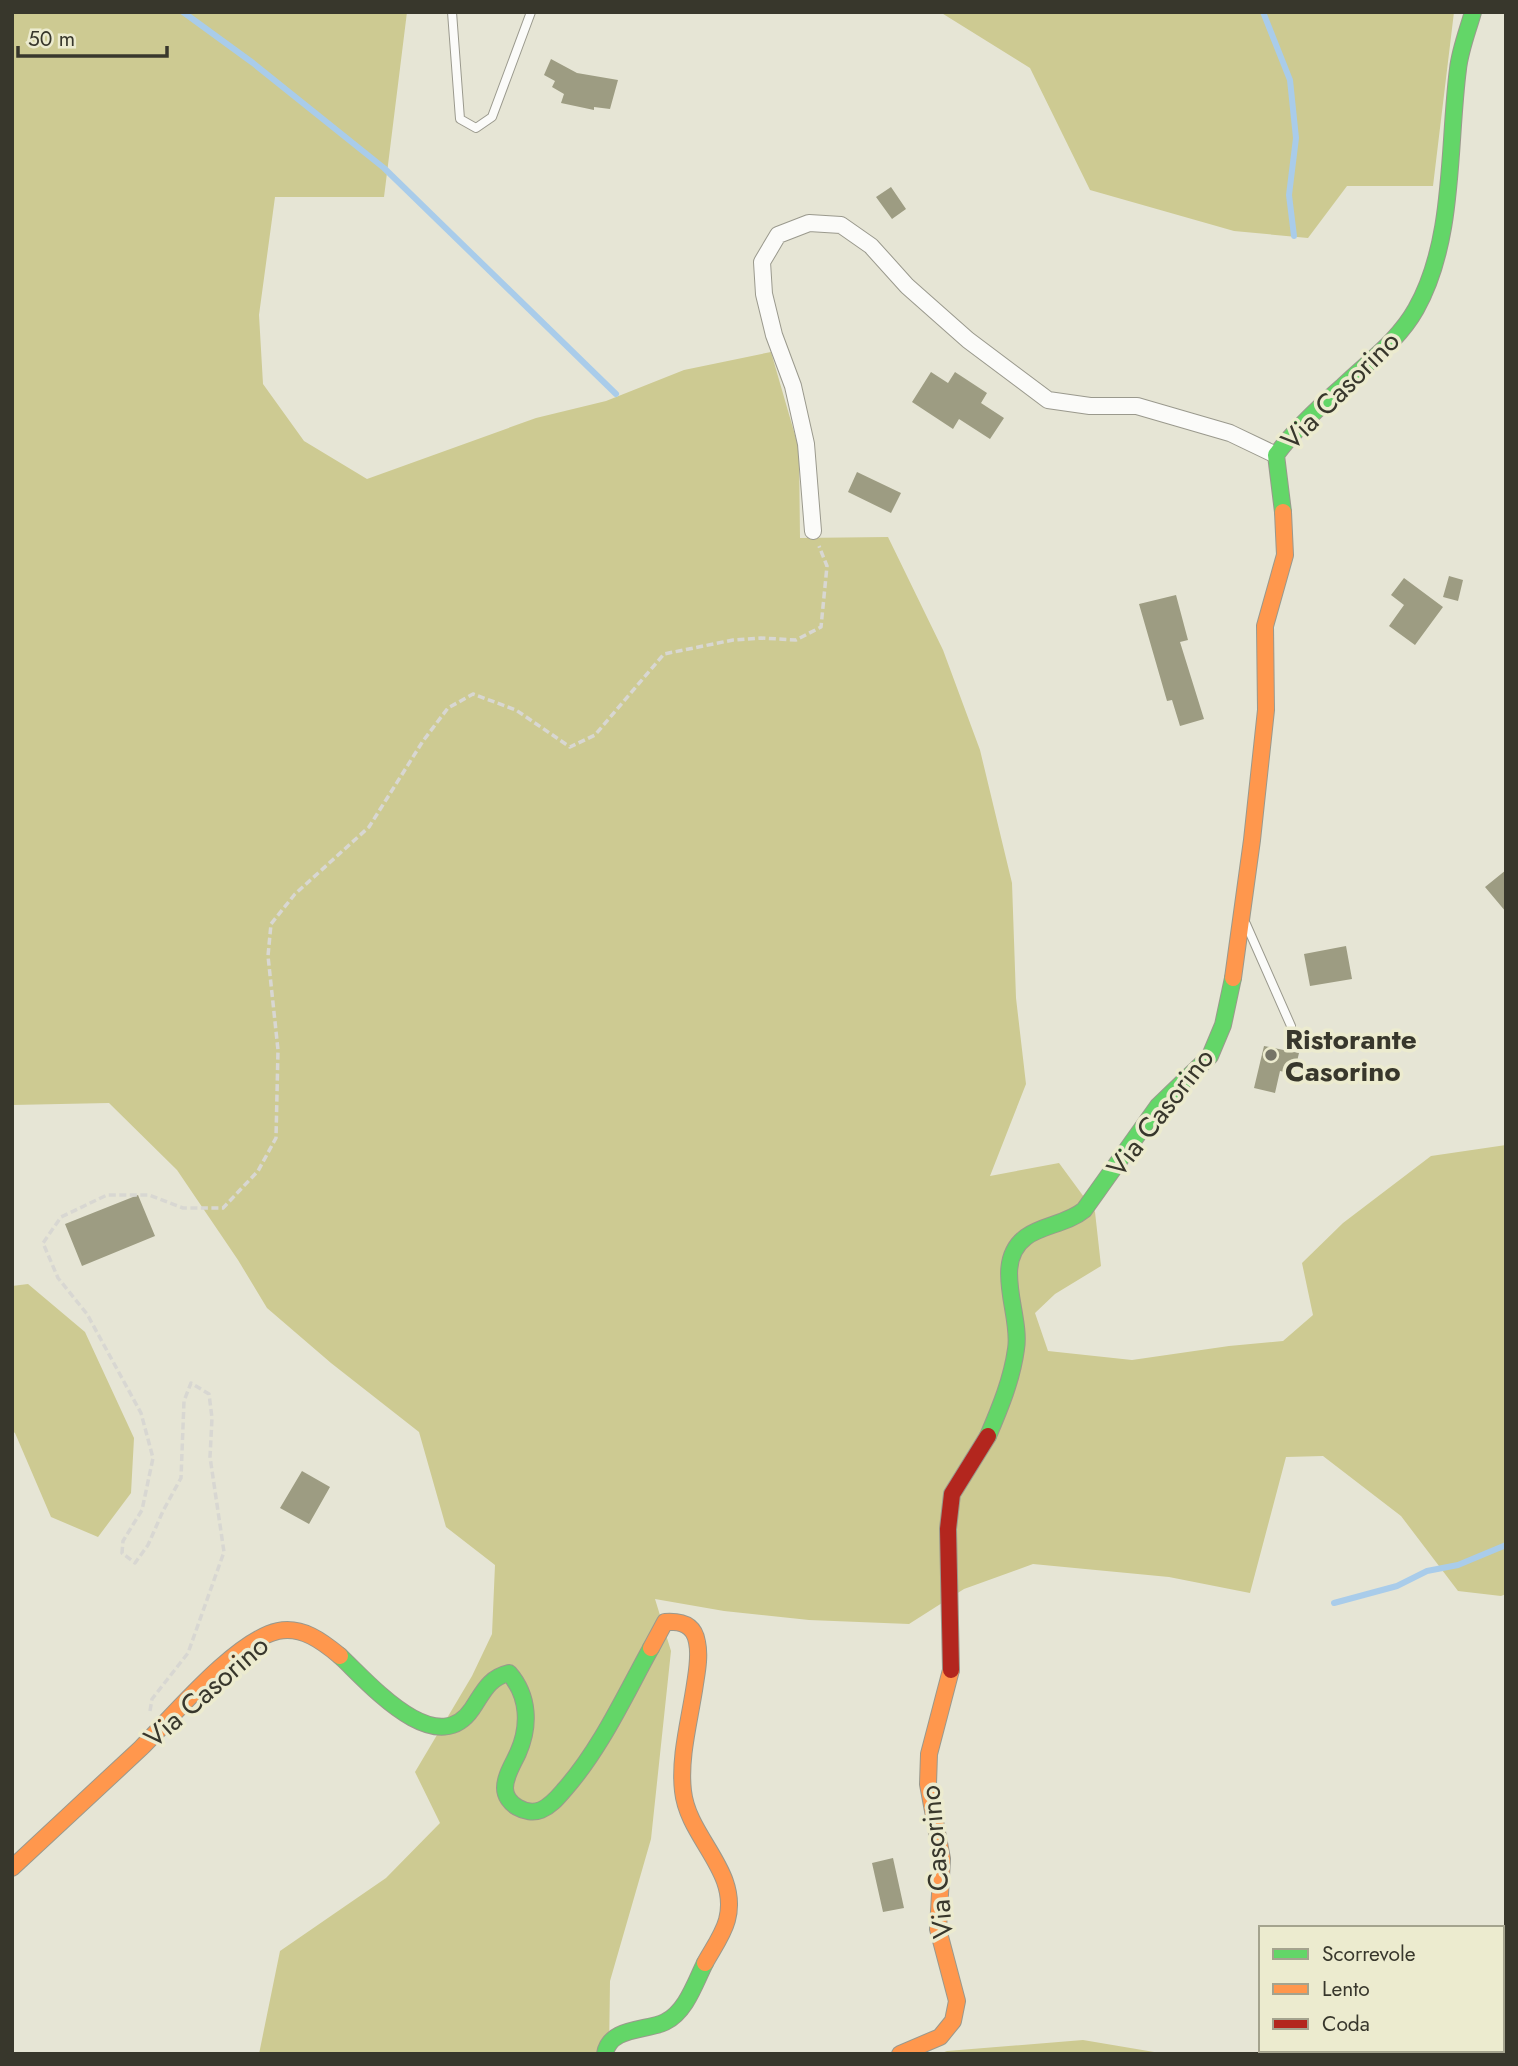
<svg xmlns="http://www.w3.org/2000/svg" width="1518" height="2066" font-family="Jost,sans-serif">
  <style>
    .forest { fill: #cdca92 }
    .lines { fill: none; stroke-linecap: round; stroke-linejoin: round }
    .stream { stroke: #a9ccea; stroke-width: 6 }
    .building { fill: #9d9c82 }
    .lane-casing { stroke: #9a998d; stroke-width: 10 }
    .street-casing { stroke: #9a998d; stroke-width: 18 }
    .fast-casing { stroke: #9a998d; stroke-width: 18 }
    .slow-casing { stroke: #9a998d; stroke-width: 18 }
    .jam-casing { stroke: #9a998d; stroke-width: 18 }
    .path { stroke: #d8d7d2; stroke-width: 3.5; stroke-dasharray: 7 3.5; stroke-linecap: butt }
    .lane { stroke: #fbfbf9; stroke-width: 8 }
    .street { stroke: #fbfbf9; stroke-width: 16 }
    .fast { stroke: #63d668; stroke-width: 16 }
    .slow { stroke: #ff974d; stroke-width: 16 }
    .jam { stroke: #b3261e; stroke-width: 16 }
    .poi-dot { fill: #757467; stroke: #ecebcf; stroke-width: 2.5 }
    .labels { text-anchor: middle; stroke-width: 7; stroke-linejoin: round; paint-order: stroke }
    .street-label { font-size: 28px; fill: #38372c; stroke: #ecebcf }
    .poi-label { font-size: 28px; font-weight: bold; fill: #38372c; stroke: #ecebcf; text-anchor: start }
  </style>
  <rect width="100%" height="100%" fill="#e6e5d5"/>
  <!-- forest -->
  <path class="forest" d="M 12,12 L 407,12 L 384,197 L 275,197 L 259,315 L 263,384 L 304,441 L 367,479 L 536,418 L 606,401 L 684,370 L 771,352 L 799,449 L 800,538 L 888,537 L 943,650 L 980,750 L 1012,883 L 1016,998 L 1026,1084 L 990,1176 L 1059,1163 L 1095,1212 L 1101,1266 L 1055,1294 L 1035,1313 L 1048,1351 L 1132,1360 L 1229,1346 L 1283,1341 L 1313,1315 L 1302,1263 L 1343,1223 L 1431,1156 L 1506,1145 L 1506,1594 L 1501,1596 L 1458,1591 L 1401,1516 L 1323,1456 L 1286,1457 L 1250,1593 L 1169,1577 L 1033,1564 L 964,1589 L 909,1624 L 809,1620 L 724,1611 L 655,1599 L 671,1651 L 651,1839 L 610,1981 L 609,2054 L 259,2054 L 280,1951 L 386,1878 L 440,1823 L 415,1772 L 472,1676 L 492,1634 L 495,1565 L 446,1527 L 419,1432 L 331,1363 L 267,1308 L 238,1260 L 177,1170 L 109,1103 L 12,1105 Z
    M 940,12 L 1454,12 L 1433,186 L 1347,186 L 1308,238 L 1234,231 L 1090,190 L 1030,68 Z
    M 28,1284 L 85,1332 L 134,1438 L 131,1493 L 98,1537 L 51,1517 L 15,1433 L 12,1431 L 12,1286 Z
    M 1083,2040 L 1166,2054 L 939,2054 L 947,2051 Z"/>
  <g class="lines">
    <!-- stream -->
    <path class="stream" d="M 183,12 L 253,63 L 384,168 L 616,394
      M 1263,12 L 1290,80 L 1296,138 L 1289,195 L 1294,236
      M 1334,1603 L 1397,1586 L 1427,1571 L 1458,1565 L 1506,1545"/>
  </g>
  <!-- building -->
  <path class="building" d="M 551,59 L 577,73 L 618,80 L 610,109 L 594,107 L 594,110 L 561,103 L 564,94 L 552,87 L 555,81 L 544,75 Z
    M 891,187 L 906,209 L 892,219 L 876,197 Z
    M 931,372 L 948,383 L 955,372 L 987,393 L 981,403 L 1004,418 L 990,439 L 959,419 L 953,429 L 912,402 Z
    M 857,472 L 901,493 L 891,513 L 848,492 Z
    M 1449,576 L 1463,580 L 1458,601 L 1443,597 Z
    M 1404,578 L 1443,607 L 1415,645 L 1389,626 L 1404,605 L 1391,595 Z
    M 1176,595 L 1188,640 L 1180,642 L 1204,719 L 1180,726 L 1172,700 L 1167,701 L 1139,604 Z
    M 1506,870 L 1506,912 L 1485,887 Z
    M 1346,946 L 1352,979 L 1310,986 L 1304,954 Z
    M 1264,1046 L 1299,1053 L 1294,1074 L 1280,1071 L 1275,1093 L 1254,1088 Z
    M 138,1195 L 155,1236 L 82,1266 L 65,1224 Z
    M 302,1471 L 330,1487 L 309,1524 L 280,1508 Z
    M 893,1858 L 904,1908 L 883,1912 L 872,1863 Z"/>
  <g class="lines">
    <defs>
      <path id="lane" d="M 452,12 L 460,119 L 476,128 L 492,117 L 531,12
        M 1246,924 L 1291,1026"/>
      <path id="street" d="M 813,531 L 806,444 L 793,386 L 774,335 L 764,294 L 762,262 L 778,235 L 809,223 L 841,225 L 871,246 L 907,286 L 968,340 L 1048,400 L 1090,406 L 1137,406 L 1230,433 L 1276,455"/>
      <path id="fast" d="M 1283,512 L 1276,455 C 1294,430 1319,407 1343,386 C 1369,361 1398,341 1416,309 C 1455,240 1448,146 1458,69 C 1460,50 1468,30 1473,12
        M 988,1436 C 1000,1408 1012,1379 1016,1349 C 1022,1315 991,1263 1026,1237 C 1042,1225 1067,1224 1084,1210 L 1158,1106 L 1210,1056 L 1223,1025 L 1233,978
        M 340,1656 C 368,1682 436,1762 472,1709 C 483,1693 488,1678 509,1673 C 529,1696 530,1726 518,1753 C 513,1764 505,1776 505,1788 C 505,1804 526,1816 541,1810 C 551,1806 558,1797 565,1789 C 601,1748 625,1695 651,1648
        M 605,2054 C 609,2027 647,2031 665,2022 C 686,2012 695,1983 705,1963"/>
      <path id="slow" d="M 1233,978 L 1252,840 L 1266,710 L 1265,626 L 1285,555 L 1283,512
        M 651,1648 L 665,1622 C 680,1621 694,1624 697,1642 C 700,1656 697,1671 695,1684 C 690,1719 679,1757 683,1791 C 688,1838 740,1871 727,1920 C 723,1935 712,1950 705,1963
        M 12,1868 C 55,1828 98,1788 141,1748 C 172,1717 236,1640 278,1631 C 302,1626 322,1641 340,1656
        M 900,2054 L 940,2037 L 953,2021 L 957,2001 L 938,1929 L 942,1859 L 928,1784 L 929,1754 L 951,1670"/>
      <path id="jam" d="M 951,1670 L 948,1529 L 952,1494 L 988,1436"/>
    </defs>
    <!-- lane casing -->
    <use href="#lane" class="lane-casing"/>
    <!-- street casing -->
    <use href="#street" class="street-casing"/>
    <!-- fast casing -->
    <use href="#fast" class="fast-casing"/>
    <!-- slow casing -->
    <use href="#slow" class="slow-casing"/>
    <!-- jam casing -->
    <use href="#jam" class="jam-casing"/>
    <!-- path -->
    <path class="path" d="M 150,1711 L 152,1699 L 188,1653 L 224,1552 L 210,1457 L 212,1418 L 209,1394 L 191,1383 L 184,1401 L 181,1478 L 163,1511 L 148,1545 L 135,1563 L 122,1553 L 123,1541 L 142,1510 L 153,1458 L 141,1413 L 87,1314 L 58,1278 L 43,1243 L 61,1217 L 107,1195 L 149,1195 L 183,1208 L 223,1208 L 258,1171 L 276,1138 L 278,1050 L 268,956 L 271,924 L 295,894 L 369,827 L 423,741 L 448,708 L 473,694 L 516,710 L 570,747 L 595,735 L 664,654 L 733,640 L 761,638 L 796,640 L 821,627 L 827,566 L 819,546"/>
    <!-- lane -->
    <use href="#lane" class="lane"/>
    <!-- street -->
    <use href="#street" class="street"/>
    <!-- fast -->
    <use href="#fast" class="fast"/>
    <!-- slow -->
    <use href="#slow" class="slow"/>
    <!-- jam -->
    <use href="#jam" class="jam"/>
  </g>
  <!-- markers -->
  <circle class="poi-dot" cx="1271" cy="1055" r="7"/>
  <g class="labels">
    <!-- street labels -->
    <g class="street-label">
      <text transform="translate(1340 390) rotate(-45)" y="10">Via Casorino</text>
      <text transform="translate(1160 1112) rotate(-52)" y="10">Via Casorino</text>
      <text transform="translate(206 1691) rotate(-41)" y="10">Via Casorino</text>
      <text transform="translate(936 1862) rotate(-95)" y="10">Via Casorino</text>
    </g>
    <!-- poi labels -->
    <g class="poi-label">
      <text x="1285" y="1049">Ristorante<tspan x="1285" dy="32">Casorino</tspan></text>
    </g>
  </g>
  <!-- border -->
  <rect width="1518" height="2066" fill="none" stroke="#38372c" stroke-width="28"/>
  <!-- legend -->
  <rect x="1259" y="1926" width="245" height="126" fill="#ecebcf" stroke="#a4a38e" stroke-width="2"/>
  <rect x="1273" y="1949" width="35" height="10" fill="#63d668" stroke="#a4a38e" stroke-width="2"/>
  <text x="1322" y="1961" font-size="21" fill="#38372c">Scorrevole</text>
  <rect x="1273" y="1984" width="35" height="10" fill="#ff974d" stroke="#a4a38e" stroke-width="2"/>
  <text x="1322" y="1996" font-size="21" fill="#38372c">Lento</text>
  <rect x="1273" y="2019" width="35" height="10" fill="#b3261e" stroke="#a4a38e" stroke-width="2"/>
  <text x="1322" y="2031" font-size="21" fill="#38372c">Coda</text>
  <!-- scale -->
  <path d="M18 46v10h149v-10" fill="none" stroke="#38372c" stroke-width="3.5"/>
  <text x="28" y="46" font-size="21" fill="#38372c" stroke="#ecebcf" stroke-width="5" paint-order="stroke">50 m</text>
</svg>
